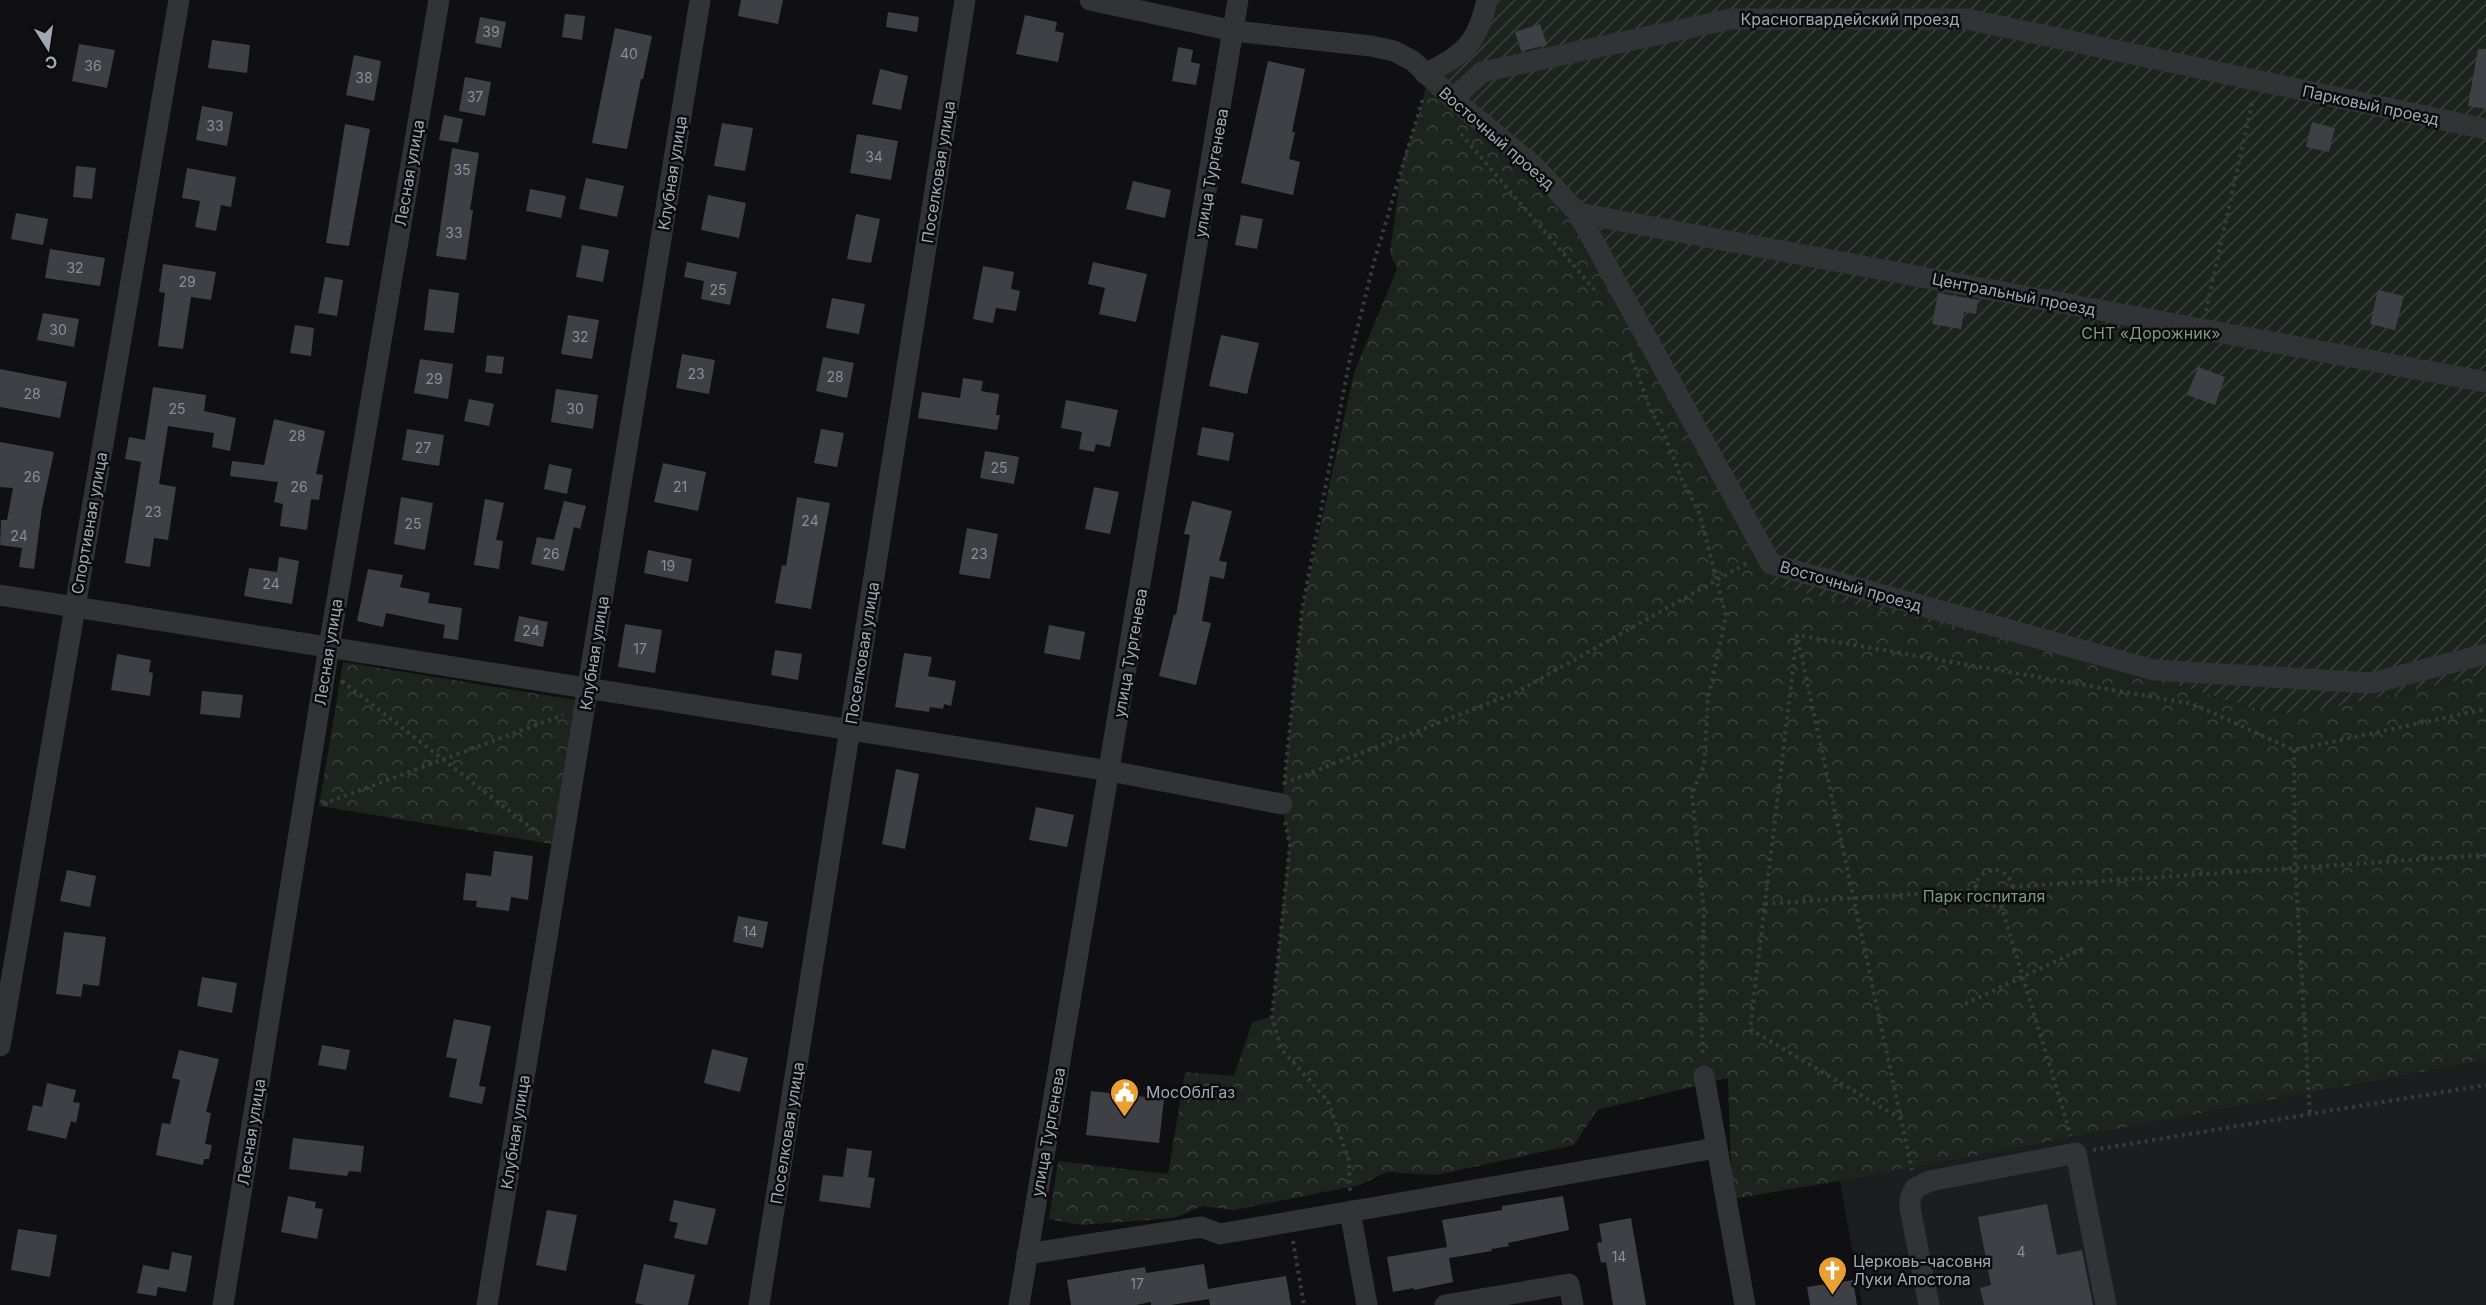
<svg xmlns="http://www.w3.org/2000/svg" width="2486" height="1305" font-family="Inter,sans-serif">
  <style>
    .built { fill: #1c1d1f }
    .forest { fill: url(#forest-crowns) }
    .garden { fill: url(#garden-furrows) }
    .building { fill: #3f4045 }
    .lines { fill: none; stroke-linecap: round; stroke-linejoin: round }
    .path { stroke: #383a3d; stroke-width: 4; stroke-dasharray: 3 4.5; stroke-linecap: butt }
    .minor { stroke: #323336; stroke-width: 21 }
    .labels { text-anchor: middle; stroke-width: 5; stroke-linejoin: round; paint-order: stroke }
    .number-label { font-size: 14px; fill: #898e97 }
    .street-label { font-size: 16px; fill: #a2a8b2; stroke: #0b0b0d }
    .park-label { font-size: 16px; fill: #7a9c7a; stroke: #0b0b0d }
    .poi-label { font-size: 16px; fill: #a2a8b2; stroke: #0b0b0d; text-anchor: start }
  </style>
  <defs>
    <pattern id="forest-crowns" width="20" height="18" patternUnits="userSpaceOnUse" patternTransform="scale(1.5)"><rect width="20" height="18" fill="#1d241d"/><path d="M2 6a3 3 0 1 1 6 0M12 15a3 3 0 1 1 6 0" fill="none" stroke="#3b413b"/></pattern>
    <pattern id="garden-furrows" width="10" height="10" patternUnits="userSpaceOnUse" patternTransform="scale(1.5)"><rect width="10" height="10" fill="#1d241d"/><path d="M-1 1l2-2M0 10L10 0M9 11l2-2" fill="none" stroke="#3b413b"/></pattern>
  </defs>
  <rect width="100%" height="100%" fill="#101012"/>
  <!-- built -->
  <path class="built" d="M 2486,1060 L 2486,1305 L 1862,1305 L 1840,1181 Z"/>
  <!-- forest -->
  <path class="forest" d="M 1428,76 L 2119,667 L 2250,707 L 2287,713 L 2320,710 L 2486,674 L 2486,1060 L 1840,1181 L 1732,1199 L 1728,1078 L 1597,1110 L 1574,1145 L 1436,1175 L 1387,1172 L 1360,1185 L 1233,1210 L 1202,1206 L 1174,1218 L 1081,1225 L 1049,1219 L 1058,1161 L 1168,1174 L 1185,1072 L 1234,1076 L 1252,1023 L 1272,1016 L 1289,845 L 1282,804 L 1302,610 L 1354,373 L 1397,269 L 1390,253 L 1402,163 L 1422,104 Z
    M 343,662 L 575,700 L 552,844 L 319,806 Z"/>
  <!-- garden -->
  <path class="garden" d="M 1487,0 L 2486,0 L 2486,674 L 2320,710 L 2287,713 L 2250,707 L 2119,667 L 1768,584 L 1771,564 L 1578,213 L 1425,74 L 1457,57 Z"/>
  <!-- building -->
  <path class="building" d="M 741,0 L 783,0 L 778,24 L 738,16 Z
    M 888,12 L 919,17 L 917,32 L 886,27 Z
    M 565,14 L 585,16 L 582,40 L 562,37 Z
    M 1025,15 L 1057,22 L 1055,31 L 1064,33 L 1058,62 L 1016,54 Z
    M 480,17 L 506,22 L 501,48 L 475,43 Z
    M 1540,24 L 1547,45 L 1521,51 L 1515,32 Z
    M 615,28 L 652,36 L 643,79 L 641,79 L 627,149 L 592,143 Z
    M 212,40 L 250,45 L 247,73 L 208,68 Z
    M 79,44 L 115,50 L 107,88 L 72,81 Z
    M 1178,47 L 1193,50 L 1191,62 L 1200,64 L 1196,85 L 1172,81 Z
    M 2478,49 L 2486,49 L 2486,109 L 2468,106 Z
    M 354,55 L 381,61 L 374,101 L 346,95 Z
    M 1268,61 L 1305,69 L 1292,132 L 1295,132 L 1289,159 L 1300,162 L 1293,195 L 1241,183 Z
    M 880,69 L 908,76 L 901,110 L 872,104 Z
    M 465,77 L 491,82 L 485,116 L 459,111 Z
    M 202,106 L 233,112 L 227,146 L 196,140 Z
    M 444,115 L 463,119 L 458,143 L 439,140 Z
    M 2312,122 L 2335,128 L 2329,152 L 2306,147 Z
    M 722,123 L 753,128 L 745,171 L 714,166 Z
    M 345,124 L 370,129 L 349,246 L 326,243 Z
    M 857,134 L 898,141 L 891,180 L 850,173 Z
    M 452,148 L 479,153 L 470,210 L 473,210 L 466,260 L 436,256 Z
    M 76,166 L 96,168 L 92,199 L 73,197 Z
    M 187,168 L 236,177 L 231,207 L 221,205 L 216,231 L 195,227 L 200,201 L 182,198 Z
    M 586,178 L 624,186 L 617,217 L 579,209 Z
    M 1133,181 L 1171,190 L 1165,218 L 1126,209 Z
    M 530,189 L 566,196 L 561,218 L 526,211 Z
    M 708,195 L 746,203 L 739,238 L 701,230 Z
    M 16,213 L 48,219 L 43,245 L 11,239 Z
    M 856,214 L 880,219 L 871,263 L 847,259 Z
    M 1241,215 L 1263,219 L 1257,249 L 1235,245 Z
    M 582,245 L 609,250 L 603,282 L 576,277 Z
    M 50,249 L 105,258 L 100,286 L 45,278 Z
    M 687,262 L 737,272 L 730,305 L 701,299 L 704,281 L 684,277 Z
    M 1093,262 L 1147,274 L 1136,322 L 1099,314 L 1105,288 L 1088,284 Z
    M 163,264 L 216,272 L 211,300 L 191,297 L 183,349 L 158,346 L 165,293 L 159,292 Z
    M 983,266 L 1014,272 L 1011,289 L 1020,291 L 1016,311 L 996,308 L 993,323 L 973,319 Z
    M 325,277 L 343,280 L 337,316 L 318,313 Z
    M 429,289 L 459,293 L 454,333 L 424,330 Z
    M 2378,290 L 2404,296 L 2395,330 L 2370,324 Z
    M 1938,293 L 1978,300 L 1976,314 L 1964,312 L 1961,329 L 1932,324 Z
    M 832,298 L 865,304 L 859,334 L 826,328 Z
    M 43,313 L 79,319 L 74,347 L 37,340 Z
    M 568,315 L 599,320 L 592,359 L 561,354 Z
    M 295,325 L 314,328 L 311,356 L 290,353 Z
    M 1221,335 L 1259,343 L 1247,394 L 1209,386 Z
    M 682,354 L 715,360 L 709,394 L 676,388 Z
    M 487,355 L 504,357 L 502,374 L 485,372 Z
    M 823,357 L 854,363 L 847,398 L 816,391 Z
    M 420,359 L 453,364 L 448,399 L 414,393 Z
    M 2198,367 L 2225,377 L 2215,405 L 2187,395 Z
    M 0,369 L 67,382 L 60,418 L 0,407 Z
    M 963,378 L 983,381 L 981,391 L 999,394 L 996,415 L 1000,415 L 997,430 L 918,418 L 922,392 L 960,398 Z
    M 153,387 L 206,395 L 204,411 L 236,418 L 230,451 L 212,447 L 214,433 L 168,426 L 159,484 L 176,487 L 168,540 L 154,538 L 150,567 L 125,563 L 141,462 L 125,459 L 129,437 L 145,440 Z
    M 556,389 L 598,395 L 593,429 L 551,422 Z
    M 469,399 L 494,404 L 489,426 L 464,421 Z
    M 1066,400 L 1118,410 L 1110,447 L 1096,444 L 1094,452 L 1079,449 L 1082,432 L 1061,428 Z
    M 274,419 L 325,431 L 316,474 L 323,475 L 319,500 L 311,499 L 307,530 L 280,526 L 283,504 L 274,502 L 278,482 L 230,476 L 232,461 L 264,465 Z
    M 1202,427 L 1234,433 L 1229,461 L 1197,455 Z
    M 407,429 L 444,435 L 439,466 L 402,460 Z
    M 821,429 L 844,433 L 837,467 L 814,463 Z
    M 0,442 L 54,452 L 42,508 L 34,569 L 19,567 L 22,548 L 0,545 L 1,520 L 7,520 L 13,488 L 0,487 Z
    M 985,451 L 1019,457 L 1014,484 L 980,478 Z
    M 663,463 L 706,472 L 698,511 L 654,502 Z
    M 549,464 L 572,469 L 567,494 L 544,489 Z
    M 1094,487 L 1119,492 L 1110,534 L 1085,529 Z
    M 401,497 L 433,503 L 425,550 L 394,544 Z
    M 797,497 L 830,503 L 811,609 L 775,603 L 782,565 L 786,566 Z
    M 485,499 L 504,503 L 496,540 L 503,541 L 499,569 L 474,565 Z
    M 564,501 L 586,506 L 580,529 L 574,527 L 564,571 L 531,564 L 537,537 L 554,540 Z
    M 1192,501 L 1232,511 L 1219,561 L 1227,562 L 1224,579 L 1210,576 L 1202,621 L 1211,623 L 1196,685 L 1159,676 L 1174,614 L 1176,615 L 1190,535 L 1184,534 Z
    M 967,528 L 998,534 L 990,579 L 959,574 Z
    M 648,550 L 692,559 L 688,582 L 644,573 Z
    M 279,557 L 299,561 L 292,604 L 244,596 L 249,568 L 277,572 Z
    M 368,569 L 403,575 L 400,587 L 430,593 L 428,603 L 462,608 L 458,640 L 443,638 L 445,625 L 386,613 L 383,627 L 357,621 Z
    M 519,616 L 548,622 L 543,647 L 514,641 Z
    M 625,624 L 662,630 L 655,673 L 618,667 Z
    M 1049,625 L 1085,632 L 1080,660 L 1044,653 Z
    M 775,650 L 802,654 L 798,680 L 771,675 Z
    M 904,653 L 932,657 L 928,676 L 956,681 L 951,706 L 944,704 L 943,709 L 930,707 L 929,712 L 895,707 Z
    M 117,654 L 151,660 L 149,672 L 153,673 L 150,696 L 111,690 Z
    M 202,691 L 243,695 L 240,718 L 200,714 Z
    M 896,769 L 919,774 L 905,849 L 882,844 Z
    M 1036,807 L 1074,815 L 1067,847 L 1029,840 Z
    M 494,851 L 533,856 L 528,900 L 511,897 L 509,911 L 476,907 L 477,901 L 463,900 L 466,873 L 491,876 Z
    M 67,870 L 96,876 L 90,907 L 60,901 Z
    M 738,916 L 768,922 L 763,948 L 733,942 Z
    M 64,932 L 106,937 L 99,986 L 83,984 L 81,997 L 56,994 Z
    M 202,977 L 237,983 L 232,1013 L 197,1006 Z
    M 454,1019 L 491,1026 L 479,1086 L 486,1087 L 482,1104 L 449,1097 L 457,1059 L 446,1057 Z
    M 322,1045 L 350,1050 L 346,1070 L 318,1065 Z
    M 712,1049 L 748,1058 L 740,1092 L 704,1083 Z
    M 179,1050 L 219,1059 L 206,1112 L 211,1113 L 205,1144 L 212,1145 L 209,1159 L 204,1159 L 203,1165 L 156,1155 L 162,1123 L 170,1124 L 180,1080 L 172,1078 Z
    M 47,1083 L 76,1090 L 73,1102 L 80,1103 L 76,1123 L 71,1121 L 66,1139 L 27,1130 L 33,1105 L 42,1107 Z
    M 1091,1091 L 1164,1099 L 1159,1143 L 1086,1135 Z
    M 293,1138 L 364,1146 L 361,1172 L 349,1171 L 347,1176 L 289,1169 Z
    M 847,1148 L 872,1151 L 868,1177 L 875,1178 L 870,1208 L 819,1201 L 823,1175 L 843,1177 Z
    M 288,1196 L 316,1202 L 315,1208 L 323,1209 L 317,1239 L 281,1232 Z
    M 1563,1196 L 1569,1230 L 1508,1243 L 1509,1246 L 1491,1249 L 1492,1251 L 1449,1258 L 1453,1282 L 1414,1290 L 1414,1288 L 1393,1292 L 1387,1257 L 1447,1247 L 1442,1220 L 1502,1210 L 1502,1206 Z
    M 674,1200 L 716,1209 L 707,1245 L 674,1238 L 678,1223 L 669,1221 Z
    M 2047,1204 L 2057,1255 L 2082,1250 L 2093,1305 L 1984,1305 L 1980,1288 L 1991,1285 L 1978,1217 Z
    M 547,1210 L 577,1215 L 566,1271 L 536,1265 Z
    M 1631,1218 L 1646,1305 L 1613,1305 L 1606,1262 L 1601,1263 L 1597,1243 L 1602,1242 L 1599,1224 Z
    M 18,1229 L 57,1235 L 50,1277 L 11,1270 Z
    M 172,1252 L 192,1256 L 186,1292 L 158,1287 L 156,1296 L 137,1293 L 143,1265 L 169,1270 Z
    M 644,1264 L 695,1275 L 688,1305 L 645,1305 L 635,1303 Z
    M 1204,1264 L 1208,1289 L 1286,1276 L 1291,1305 L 1210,1305 L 1209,1299 L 1171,1305 L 1151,1305 L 1151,1302 L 1136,1305 L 1071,1305 L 1067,1280 L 1145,1267 L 1146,1273 Z
    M 1853,1280 L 1857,1305 L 1810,1305 L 1807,1287 Z"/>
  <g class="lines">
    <!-- path -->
    <path class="path" d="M 1461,134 L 1598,294
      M 2206,311 L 2253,99
      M 1630,353 L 1651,411 L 1664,434 L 1682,480 L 1699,512 L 1726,616 L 1708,699 L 1704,765 L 1692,794 L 1704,910 L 1701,1010 L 1703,1057
      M 1798,640 L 1912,1170
      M 342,681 L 544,838
      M 2294,750 L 2295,864 L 2310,1115
      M 1284,783 L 1515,693 L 1749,562
      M 1284,785 L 1302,610 L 1350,358 L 1374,262 L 1423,98
      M 323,804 L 563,715
      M 1285,822 L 1290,845 L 1272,1016 L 1281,1049 L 1328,1101 L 1349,1161 L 1350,1193
      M1976 888a18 18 0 1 1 36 0a18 18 0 1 1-36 0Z
      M 2012,887 L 2486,855
      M 1765,904 L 1976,890
      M 2001,905 L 2071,1136
      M 1965,1004 L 2086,947
      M 1901,1119 L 1750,1029 L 1797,635 L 2193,704 L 2294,750 L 2486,709
      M 2093,1150 L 2486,1085
      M 1293,1241 L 1304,1305"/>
    <!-- minor -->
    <path class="minor" d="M 1090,0 L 1234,31 L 1371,46 L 1394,51 L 1413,61 L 1453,99 L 1533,165 L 1578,213 L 1771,564 L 2154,670 L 2372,683 L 2486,654
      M 1425,74 C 1464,54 1477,45 1487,0
      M 1453,99 L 1482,72 L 1731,19 L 1967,19 L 2486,129
      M 1578,213 L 2486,382
      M 0,595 L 1110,771 L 1282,804
      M 0,1046 L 179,0
      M 1704,1076 L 1717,1148
      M 1350,1211 L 1367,1305
      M 1027,1254 L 1201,1227 L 1220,1234 L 1717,1148 L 1745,1305
      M 223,1305 L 329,647 L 439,0
      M 487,1305 L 700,0
      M 759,1305 L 965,0
      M 1019,1305 L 1238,0
      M 1445,1305 L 1569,1284 L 1573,1305
      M 1929,1305 L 1910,1208 L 1910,1199 L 1915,1188 L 1930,1181 L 2076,1153 L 2106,1305"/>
  </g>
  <!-- icons -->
  <defs>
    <symbol id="civic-pin" viewBox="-11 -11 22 30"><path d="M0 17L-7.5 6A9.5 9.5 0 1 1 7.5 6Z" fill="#e99f31" stroke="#0b0b0d"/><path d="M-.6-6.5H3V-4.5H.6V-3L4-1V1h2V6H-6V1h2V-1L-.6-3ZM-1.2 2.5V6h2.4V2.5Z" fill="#fff"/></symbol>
    <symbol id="church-pin" viewBox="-11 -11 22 30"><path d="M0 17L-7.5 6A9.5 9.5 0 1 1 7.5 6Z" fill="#e99f31" stroke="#0b0b0d"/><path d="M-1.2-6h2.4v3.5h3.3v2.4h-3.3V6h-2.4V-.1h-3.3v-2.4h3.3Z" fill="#fff"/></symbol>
  </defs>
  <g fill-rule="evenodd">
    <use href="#civic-pin" x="1108" y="1076" width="33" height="45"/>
    <use href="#church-pin" x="1816" y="1254" width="33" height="45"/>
  </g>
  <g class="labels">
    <!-- number labels -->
    <g class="number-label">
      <text x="491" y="37">39</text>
      <text x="629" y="59">40</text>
      <text x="93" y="71">36</text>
      <text x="364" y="83">38</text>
      <text x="475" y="102">37</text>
      <text x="215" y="131">33</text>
      <text x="874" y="162">34</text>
      <text x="462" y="175">35</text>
      <text x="454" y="238">33</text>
      <text x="75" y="273">32</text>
      <text x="187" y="287">29</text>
      <text x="718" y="295">25</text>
      <text x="58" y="335">30</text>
      <text x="580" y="342">32</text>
      <text x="696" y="379">23</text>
      <text x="835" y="382">28</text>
      <text x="434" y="384">29</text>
      <text x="32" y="399">28</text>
      <text x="177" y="414">25</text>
      <text x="575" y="414">30</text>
      <text x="297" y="441">28</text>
      <text x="423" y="453">27</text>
      <text x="999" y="473">25</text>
      <text x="32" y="482">26</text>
      <text x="299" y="492">26</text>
      <text x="680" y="492">21</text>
      <text x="153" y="517">23</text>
      <text x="810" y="526">24</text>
      <text x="413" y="529">25</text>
      <text x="19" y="541">24</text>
      <text x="551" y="559">26</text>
      <text x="979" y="559">23</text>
      <text x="668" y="571">19</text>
      <text x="271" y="589">24</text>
      <text x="531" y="636">24</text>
      <text x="640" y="654">17</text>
      <text x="750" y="937">14</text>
      <text x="2021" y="1257">4</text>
      <text x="1619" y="1262">14</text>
      <text x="1137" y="1289">17</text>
    </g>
    <!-- street labels -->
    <g class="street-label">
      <text x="1850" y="25">Красногвардейский проезд</text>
      <text transform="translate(2371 105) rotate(12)" y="6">Парковый проезд</text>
      <text transform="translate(1497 138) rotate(41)" y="6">Восточный проезд</text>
      <text transform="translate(938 172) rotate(-81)" y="6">Поселковая улица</text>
      <text transform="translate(409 173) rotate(-80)" y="6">Лесная улица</text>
      <text transform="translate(672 173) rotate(-81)" y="6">Клубная улица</text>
      <text transform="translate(1211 173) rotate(-80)" y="6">улица Тургенева</text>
      <text transform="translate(2014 294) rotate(11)" y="6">Центральный проезд</text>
      <text transform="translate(89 523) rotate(-80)" y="6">Спортивная улица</text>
      <text transform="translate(1851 586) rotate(16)" y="6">Восточный проезд</text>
      <text transform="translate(328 652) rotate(-81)" y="6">Лесная улица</text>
      <text transform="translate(594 653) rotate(-81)" y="6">Клубная улица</text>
      <text transform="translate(862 653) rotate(-81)" y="6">Поселковая улица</text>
      <text transform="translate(1130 653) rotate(-80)" y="6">улица Тургенева</text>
      <text transform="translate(251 1132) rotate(-81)" y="6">Лесная улица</text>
      <text transform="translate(515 1132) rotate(-81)" y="6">Клубная улица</text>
      <text transform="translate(1048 1132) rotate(-80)" y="6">улица Тургенева</text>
      <text transform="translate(787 1133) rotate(-81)" y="6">Поселковая улица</text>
    </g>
    <!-- park labels -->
    <g class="park-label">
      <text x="2151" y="339">СНТ «Дорожник»</text>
      <text x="1984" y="902">Парк госпиталя</text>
    </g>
    <!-- poi labels -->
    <g class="poi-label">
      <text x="1146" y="1098">МосОблГаз</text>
      <text x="1853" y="1267">Церковь-часовня<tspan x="1853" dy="18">Луки Апостола</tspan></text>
    </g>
  </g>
  <!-- north arrow -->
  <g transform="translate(48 48) rotate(168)" stroke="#0b0b0d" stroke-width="4.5" paint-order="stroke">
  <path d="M0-4.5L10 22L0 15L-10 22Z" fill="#a2a8b2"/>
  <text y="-9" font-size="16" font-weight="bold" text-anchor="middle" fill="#a2a8b2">С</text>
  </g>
</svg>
